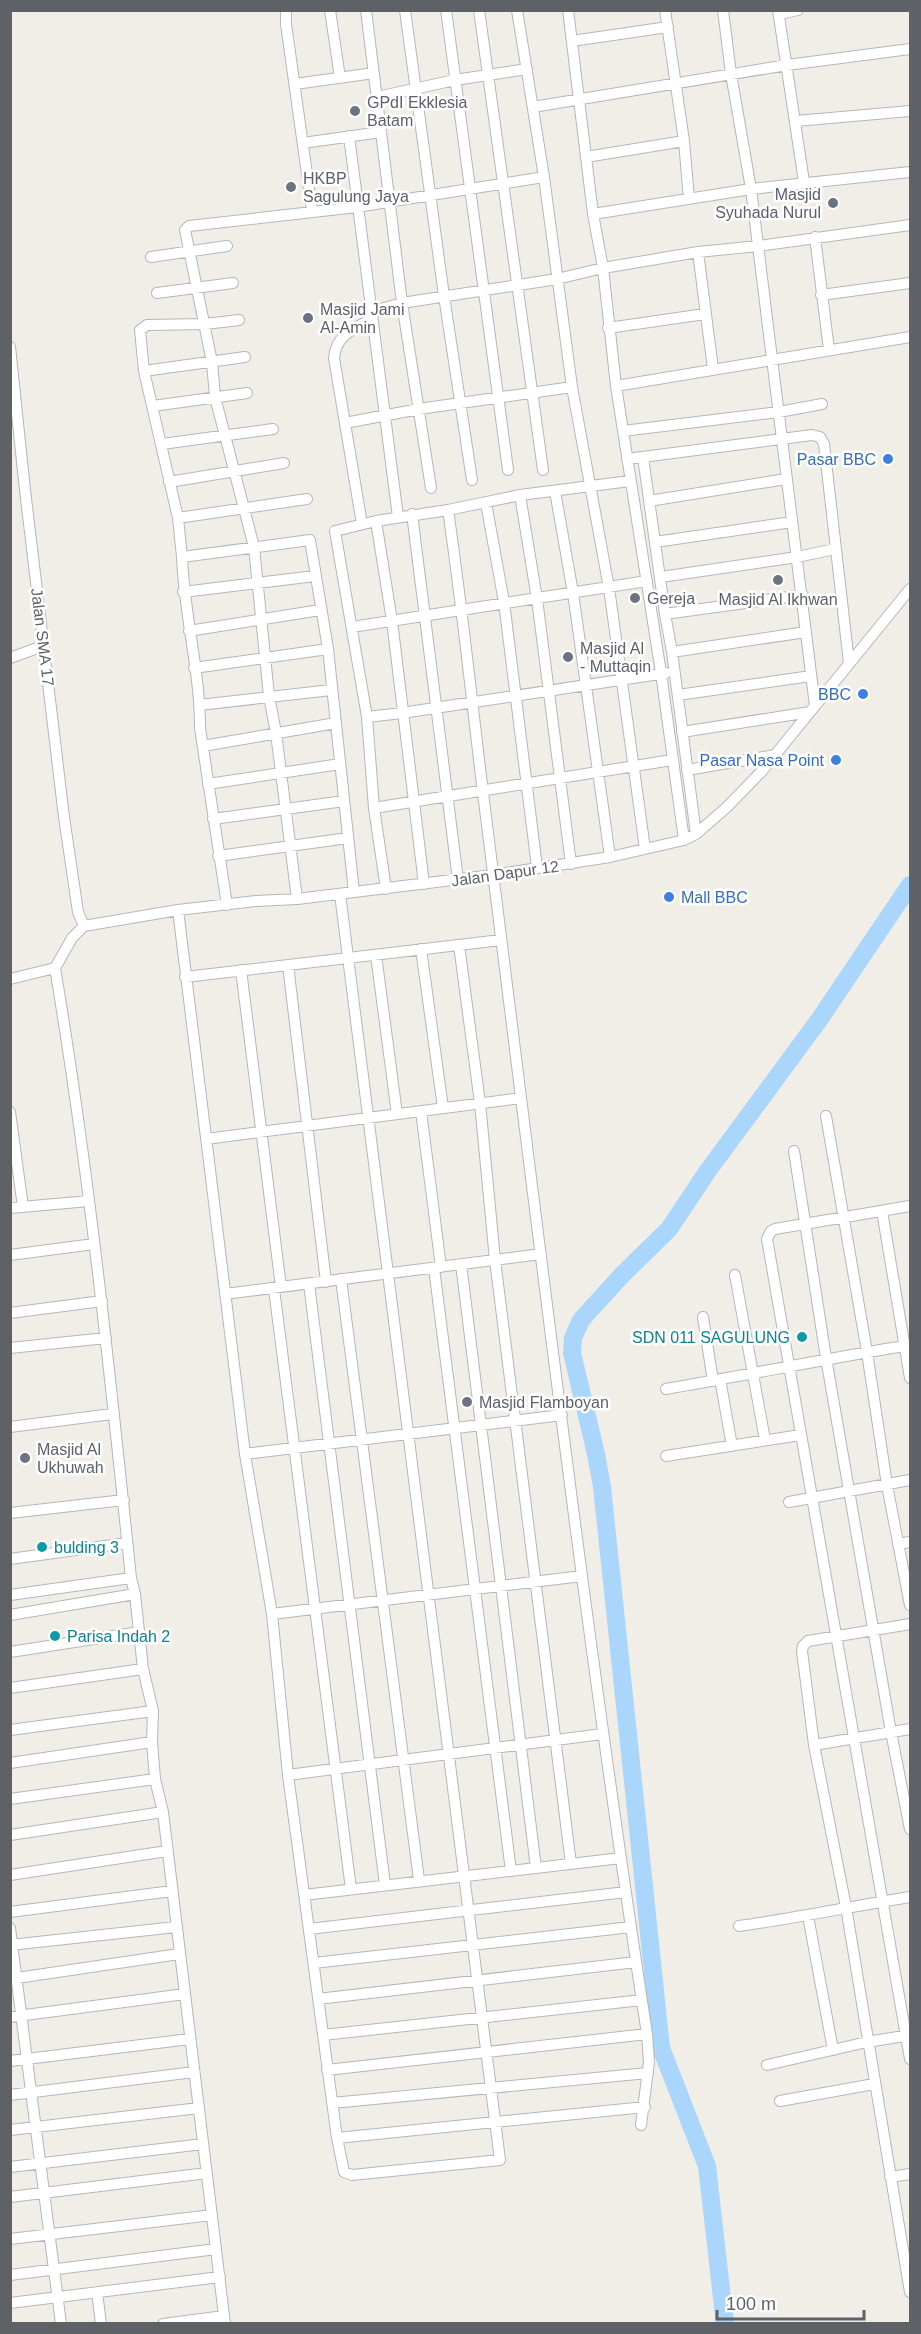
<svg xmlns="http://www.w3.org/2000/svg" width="921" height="2334" font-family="Arial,sans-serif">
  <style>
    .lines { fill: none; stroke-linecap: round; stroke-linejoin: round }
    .river { stroke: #abd6fc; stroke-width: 18 }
    .minor-casing { stroke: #b4b7bb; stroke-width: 12 }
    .minor { stroke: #fff; stroke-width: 10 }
    .worship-dot { fill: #6b7280; stroke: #fff; stroke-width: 2 }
    .shop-dot { fill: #3f7fe0; stroke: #fff; stroke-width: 2 }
    .culture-dot { fill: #0f9aa8; stroke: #fff; stroke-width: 2 }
    .labels { text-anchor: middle; stroke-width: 5; stroke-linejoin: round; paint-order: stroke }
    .worship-label { font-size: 16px; fill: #5b616d; stroke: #fff; text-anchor: start }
    .shop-label { font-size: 16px; fill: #366cbe; stroke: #fff; text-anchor: end }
    .street-label { font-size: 16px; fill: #5e6267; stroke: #fff }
    .culture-label { font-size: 16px; fill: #0d838f; stroke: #fff; text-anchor: start }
  </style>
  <rect width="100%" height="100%" fill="#f0eee7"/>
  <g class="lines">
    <!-- river -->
    <path class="river" d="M 725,2324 L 707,2166 L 661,2048 L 602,1487 L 596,1454 L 572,1353 L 573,1338 L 581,1320 L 622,1275 L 669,1229 L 707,1172 L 819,1020 L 910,885"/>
    <defs>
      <path id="minor" d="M 286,10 L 286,24 L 312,210
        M 330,10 L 340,78
        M 366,10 L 402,303 L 431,488
        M 405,10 L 444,296 L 472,480
        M 446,10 L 508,470
        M 479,10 L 543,470
        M 517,10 L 544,177 L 572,387 L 609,588 L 645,849
        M 568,10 L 593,214 L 603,268 L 616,386 L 661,673 L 684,840
        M 665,10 L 684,141 L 689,199
        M 723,10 L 731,74 L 751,189 L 815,706
        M 778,10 L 804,182
        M 779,14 L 798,10
        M 572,41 L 668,27
        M 295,84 L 374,73
        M 377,97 L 455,80 L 527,69
        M 533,107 L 787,65 L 910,49
        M 796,121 L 910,111
        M 349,136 L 398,517
        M 303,143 L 381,132
        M 586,157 L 684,141
        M 593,214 L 751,189 L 910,172
        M 815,237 L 829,350
        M 698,252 L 713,369
        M 151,257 L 227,246
        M 157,293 L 233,283
        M 821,295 L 910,283
        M 370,312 L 402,303 L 557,279 L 603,268 L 698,252 L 758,246 L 910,225
        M 608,328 L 705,314
        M 10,347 L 25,490 L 64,817 L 78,912 L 84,926
        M 144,371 L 245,357
        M 616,386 L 910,337
        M 153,406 L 247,393
        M 345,423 L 419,409 L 572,387
        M 623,431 L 779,412 L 822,404
        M 162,444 L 273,429
        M 643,457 L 665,614 L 672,652 L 696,834
        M 627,459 L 812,435 L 820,437 L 824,444 L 849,663
        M 169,482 L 284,463
        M 555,491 L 573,593 L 610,857
        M 520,495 L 537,599 L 571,864
        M 649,501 L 786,479
        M 486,503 L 504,602 L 537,867
        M 448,510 C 463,612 473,714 486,817 C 537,1223 585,1629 647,2034 L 649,2062 L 641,2125
        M 412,514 L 458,880
        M 178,518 L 307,499
        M 376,521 L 392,621 L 424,884
        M 362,524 L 334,358 C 336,335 353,329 372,319
        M 655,542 L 792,522
        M 182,557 L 178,518 L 144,371 L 140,330 L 147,325 L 205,324 L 239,320
        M 661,577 L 797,557 L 835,549
        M 183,592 L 315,576
        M 665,614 L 803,595
        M 352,627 L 647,581
        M 189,631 L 320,610
        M 672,652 L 806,632
        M 10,658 L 43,646
        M 194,668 L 328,649
        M 678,695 L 811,676
        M 200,705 L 331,690
        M 367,717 L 402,713 L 666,673
        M 682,732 L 810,712
        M 203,746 L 336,723
        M 687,770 L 775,755
        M 208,784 L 340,764
        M 374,808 L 672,760
        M 213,819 L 344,801
        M 218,856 L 348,838
        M 386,889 L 374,808 L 367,717 L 335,531 L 376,521 L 448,510 L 520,495 L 630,481
        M 297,899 L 276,733 L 269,696 L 254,547 L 215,397 L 212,362 L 185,230 L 189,226 L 357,207 L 544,177
        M 227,905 L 200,728 C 200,670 184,614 182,557 L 310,540 L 328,649 L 354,892
        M 178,910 L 245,1454 L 272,1614 L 288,1775 L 337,2138 L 344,2172 L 352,2175 L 500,2160 L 340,894
        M 459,945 L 480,1103 L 495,1260 L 571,1864
        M 421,949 L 443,1108
        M 376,955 L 397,1114
        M 288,965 L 326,1282
        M 55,968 C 89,1170 110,1374 131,1578 L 135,1594 L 143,1669 L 153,1711 L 152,1742 L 155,1779 L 163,1812 L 225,2324
        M 241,970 L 281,1287
        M 185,977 L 501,940
        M 10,979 L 55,968 L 72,938 L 84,926 L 178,910 L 256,901 L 297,899 L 493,875 L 610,857 L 684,840 L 696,834 L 727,807 L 762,771 L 910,589
        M 421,1111 L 441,1267
        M 10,1112 L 23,1207
        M 826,1116 L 867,1352 L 887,1485 L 910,1605
        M 206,1139 L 521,1098
        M 794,1151 L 826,1358 L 891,1732 L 910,1829
        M 910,1206 L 775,1229 L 771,1231 L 767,1239 C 814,1512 863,1785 910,2059
        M 10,1208 L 89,1201
        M 882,1211 L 910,1378
        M 10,1255 L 94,1244
        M 461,1264 L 536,1868
        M 434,1268 L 511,1871
        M 735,1275 L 765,1440
        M 341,1279 L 419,1880
        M 309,1284 L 385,1885
        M 274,1289 L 351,1889
        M 225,1294 L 541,1254
        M 10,1313 L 102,1301
        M 703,1317 L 713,1381
        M 10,1348 L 106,1338
        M 720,1379 L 732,1446
        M 666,1389 C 748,1375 829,1358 910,1345
        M 10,1427 L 112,1414
        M 245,1454 L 562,1415
        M 666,1456 L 800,1435
        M 789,1502 L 910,1480
        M 10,1513 L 124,1500
        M 898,1544 L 910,1542
        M 10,1559 L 127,1543
        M 10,1595 L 131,1578
        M 272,1614 L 582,1576
        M 10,1615 L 135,1594
        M 910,1624 L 808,1641 L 803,1646 L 802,1651 L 814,1745 L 846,1907 L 910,2292
        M 10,1652 L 139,1632
        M 10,1688 L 143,1669
        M 10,1730 L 153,1711
        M 814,1745 L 910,1729
        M 10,1763 L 152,1742
        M 288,1775 L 602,1734
        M 10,1799 L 155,1779
        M 10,1835 L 163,1812
        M 10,1875 L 167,1851
        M 304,1895 L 621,1858
        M 10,1912 L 172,1891
        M 808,1916 L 833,2050
        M 739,1926 C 797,1918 853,1906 910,1897
        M 10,1928 L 61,2324
        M 309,1929 L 626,1892
        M 10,1945 L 176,1927
        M 314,1963 L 631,1927
        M 10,1979 L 179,1954
        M 318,1999 L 636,1962
        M 10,2017 L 185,1994
        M 323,2035 L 642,2000
        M 10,2061 L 190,2039
        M 767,2065 L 867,2042 L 910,2035
        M 327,2070 L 647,2034
        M 10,2095 L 194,2072
        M 780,2101 L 874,2084
        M 332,2103 L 648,2073
        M 10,2130 L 199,2108
        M 337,2138 L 645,2107
        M 10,2167 L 203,2144
        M 890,2177 L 910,2174
        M 10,2197 L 207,2173
        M 10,2239 L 212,2215
        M 10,2275 L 216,2249
        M 97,2292 L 101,2324
        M 10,2303 L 220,2277
        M 163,2324 L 224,2316"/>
    </defs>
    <!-- minor casing -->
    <use href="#minor" class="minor-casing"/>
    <!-- minor -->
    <use href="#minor" class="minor"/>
  </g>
  <!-- markers -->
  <g class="worship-dot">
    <circle cx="355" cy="111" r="6"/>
    <circle cx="291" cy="187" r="6"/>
    <circle cx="833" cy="203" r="6"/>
    <circle cx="308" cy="318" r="6"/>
    <circle cx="778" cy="580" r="6"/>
    <circle cx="635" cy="598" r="6"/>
    <circle cx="568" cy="657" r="6"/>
    <circle cx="467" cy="1402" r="6"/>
    <circle cx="25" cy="1458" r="6"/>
  </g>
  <g class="shop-dot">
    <circle cx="888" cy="459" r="6"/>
    <circle cx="863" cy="694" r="6"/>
    <circle cx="836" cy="760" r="6"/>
    <circle cx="669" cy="897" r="6"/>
  </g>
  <g class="culture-dot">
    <circle cx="802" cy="1337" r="6"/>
    <circle cx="42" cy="1547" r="6"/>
    <circle cx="55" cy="1636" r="6"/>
  </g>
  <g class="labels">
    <!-- worship labels -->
    <g class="worship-label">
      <text x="367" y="108">GPdI Ekklesia<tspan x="367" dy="18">Batam</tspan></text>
      <text x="303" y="184">HKBP<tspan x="303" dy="18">Sagulung Jaya</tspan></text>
      <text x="821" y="200" text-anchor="end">Masjid<tspan x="821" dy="18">Syuhada Nurul</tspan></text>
      <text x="320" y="315">Masjid Jami<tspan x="320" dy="18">Al-Amin</tspan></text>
      <text x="647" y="604">Gereja</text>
      <text x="778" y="605" text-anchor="middle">Masjid Al Ikhwan</text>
      <text x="580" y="654">Masjid Al<tspan x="580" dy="18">- Muttaqin</tspan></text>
      <text x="479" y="1408">Masjid Flamboyan</text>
      <text x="37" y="1455">Masjid Al<tspan x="37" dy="18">Ukhuwah</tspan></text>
    </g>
    <!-- shop labels -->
    <g class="shop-label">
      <text x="876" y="465">Pasar BBC</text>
      <text x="851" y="700">BBC</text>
      <text x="824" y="766">Pasar Nasa Point</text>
      <text x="681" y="903" text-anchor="start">Mall BBC</text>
    </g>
    <!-- street labels -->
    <g class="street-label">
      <text transform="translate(43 637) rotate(83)" y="6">Jalan SMA 17</text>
      <text transform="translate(505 873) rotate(-8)" y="6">Jalan Dapur 12</text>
    </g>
    <!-- culture labels -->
    <g class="culture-label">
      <text x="790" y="1343" text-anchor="end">SDN 011 SAGULUNG</text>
      <text x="54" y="1553">bulding 3</text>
      <text x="67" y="1642">Parisa Indah 2</text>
    </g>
  </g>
  <!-- border -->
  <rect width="921" height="2334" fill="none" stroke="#5e6267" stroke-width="24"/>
  <!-- scale -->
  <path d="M717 2310v9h147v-9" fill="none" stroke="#5e6267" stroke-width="3"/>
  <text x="726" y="2310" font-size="18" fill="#5e6267" stroke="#ffffff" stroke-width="4.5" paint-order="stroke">100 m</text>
</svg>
